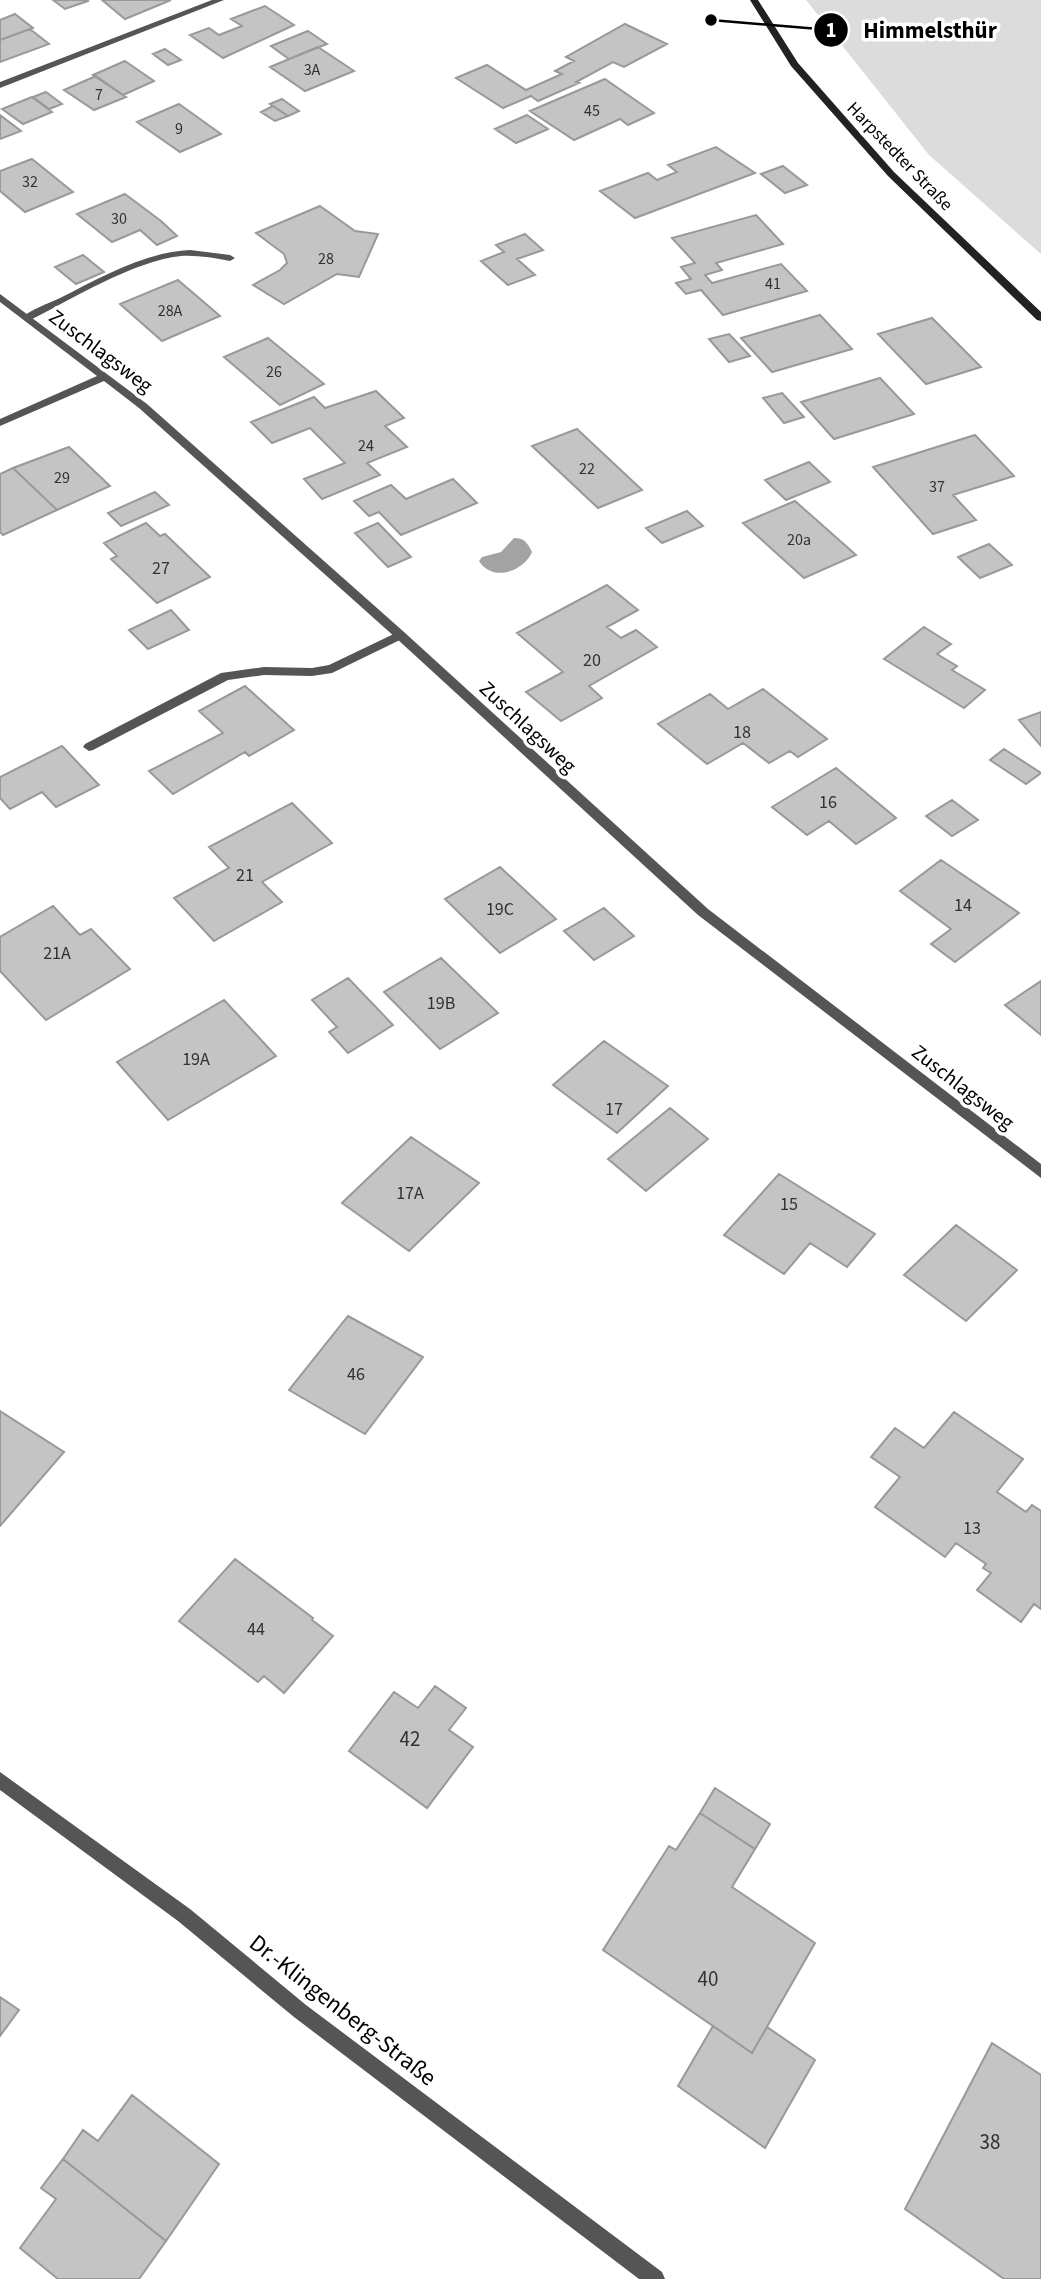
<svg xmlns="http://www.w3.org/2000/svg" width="1041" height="2279" font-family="'Source Sans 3',sans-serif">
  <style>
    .green { fill: #dcdcdc }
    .water { fill: #a3a3a3 }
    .building { fill: #c4c4c4; stroke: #999; stroke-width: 2 }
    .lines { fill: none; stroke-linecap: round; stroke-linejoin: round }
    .service { fill: #555; fill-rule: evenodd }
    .minor { fill: #555; fill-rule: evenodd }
    .secondary { fill: #222; fill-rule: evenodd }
    .labels { text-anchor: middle; stroke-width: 7; stroke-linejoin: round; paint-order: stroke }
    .far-number-label { font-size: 16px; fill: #313131 }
    .far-street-label { font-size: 18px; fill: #000; stroke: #fff }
    .number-label { font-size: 18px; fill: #313131 }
    .street-label { font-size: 21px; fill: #000; stroke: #fff }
    .near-number-label { font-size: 21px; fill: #313131 }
    .near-street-label { font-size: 24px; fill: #000; stroke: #fff }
    .leader { fill: none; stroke: #000; stroke-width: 2.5 }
    .callout-dot { fill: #000; stroke: #fff; stroke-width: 2.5 }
    .mark-label { font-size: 21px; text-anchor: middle; font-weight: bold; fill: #fff }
    .callout-label { font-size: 23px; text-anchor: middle; font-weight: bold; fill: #000; stroke: #fff; stroke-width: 7; stroke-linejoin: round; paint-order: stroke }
  </style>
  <rect width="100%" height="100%" fill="#fff"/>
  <!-- green -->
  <path class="green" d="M 806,0 L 1041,0 L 1041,254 L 929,155 Z"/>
  <!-- water -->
  <path class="water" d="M 514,538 C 524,538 527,542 532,552 C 524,571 493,583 479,561 L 482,557 L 501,552 Z"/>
  <!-- building -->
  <path class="building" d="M 53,0 L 87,0 L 88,1 L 65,9 Z
    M 102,0 L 171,0 L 125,19 Z
    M 265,6 L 294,25 L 223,58 L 190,35 L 209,28 L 219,35 L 242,26 L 231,19 Z
    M 15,14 L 33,28 L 0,40 L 0,20 Z
    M 625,24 L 667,44 L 624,67 L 613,62 L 576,82 L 579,83 L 538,101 L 531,96 L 503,108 L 456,78 L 487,65 L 526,90 L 562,74 L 555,71 L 574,61 L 566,57 Z
    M 30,29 L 49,44 L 0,62 L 0,40 Z
    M 308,31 L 327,44 L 289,59 L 271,46 Z
    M 318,47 L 354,71 L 305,91 L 270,67 Z
    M 165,49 L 181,60 L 168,65 L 153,54 Z
    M 125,61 L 154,81 L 123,95 L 93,75 Z
    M 96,76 L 123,95 L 126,97 L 94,110 L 64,90 Z
    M 605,79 L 654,113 L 628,125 L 620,119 L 574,140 L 530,111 Z
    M 46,92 L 62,104 L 49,109 L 33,97 Z
    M 32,97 L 52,112 L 23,124 L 2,109 Z
    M 282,99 L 299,111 L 288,116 L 270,104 Z
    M 179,104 L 221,134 L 180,152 L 137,122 Z
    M 273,106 L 288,116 L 275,121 L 261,112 Z
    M 0,115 L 21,131 L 0,139 Z
    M 527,115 L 548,129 L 516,143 L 495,129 Z
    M 716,147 L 755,173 L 635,218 L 600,191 L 648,173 L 657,180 L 677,172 L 668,165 Z
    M 32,159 L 73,192 L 25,212 L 0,191 L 0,171 Z
    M 783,166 L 807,185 L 785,193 L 761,174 Z
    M 125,194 L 161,221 L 177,236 L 157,245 L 140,230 L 112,242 L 77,214 Z
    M 320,206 L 355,231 L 378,234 L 359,277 L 337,274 L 284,304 L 253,285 L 280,270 L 287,263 L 284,254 L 256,233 Z
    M 756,215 L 783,244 L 716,263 L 722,270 L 705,275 L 712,283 L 781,264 L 807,291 L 723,315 L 701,290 L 686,294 L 676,283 L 691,279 L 681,267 L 695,263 L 672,238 Z
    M 525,234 L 543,250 L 517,259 L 535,275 L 508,285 L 481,261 L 504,252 L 496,245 Z
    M 83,255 L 104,272 L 76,284 L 55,267 Z
    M 178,280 L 220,316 L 162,341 L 120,304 Z
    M 820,315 L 852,349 L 772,372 L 741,338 Z
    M 932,318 L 981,367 L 926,384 L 878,334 Z
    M 729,334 L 750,356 L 729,362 L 709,339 Z
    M 268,338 L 324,384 L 280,405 L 224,357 Z
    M 880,378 L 914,414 L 834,439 L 801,402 Z
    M 376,391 L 404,418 L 385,426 L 407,447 L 367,463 L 380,475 L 322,499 L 304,479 L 345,463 L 310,428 L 272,443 L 251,422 L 314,397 L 325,408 Z
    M 782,393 L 804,417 L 784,423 L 763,398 Z
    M 577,429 L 642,490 L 598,508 L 532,446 Z
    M 975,435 L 1014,476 L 953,495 L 976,520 L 933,534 L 873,467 Z
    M 69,447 L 110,486 L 57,510 L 13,468 Z
    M 809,462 L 830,482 L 786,500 L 765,480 Z
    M 13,468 L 57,510 L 3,535 L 0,532 L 0,474 Z
    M 453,479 L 477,503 L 401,535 L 379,512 L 369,516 L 354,501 L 391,485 L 406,499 Z
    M 155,492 L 169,505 L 121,526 L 108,513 Z
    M 795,501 L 856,555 L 804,578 L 743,523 Z
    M 687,511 L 703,526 L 662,543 L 646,528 Z
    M 146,523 L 160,536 L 165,534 L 210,577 L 157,603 L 111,559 L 117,556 L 104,543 Z
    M 378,523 L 411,557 L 388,567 L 355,533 Z
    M 989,544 L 1012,565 L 980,578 L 958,557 Z
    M 607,585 L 638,610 L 607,627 L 621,638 L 636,630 L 657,647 L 589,686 L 602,698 L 561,721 L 526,692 L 563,672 L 517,633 Z
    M 171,610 L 189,630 L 148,649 L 129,630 Z
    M 924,627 L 951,644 L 937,654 L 957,666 L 952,670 L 985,690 L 964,708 L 884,659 Z
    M 245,686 L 294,730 L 249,756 L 245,752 L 173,794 L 149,771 L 223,733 L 199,711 Z
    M 763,689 L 827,739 L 798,757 L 790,751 L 769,763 L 743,743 L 707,764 L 658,724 L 710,694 L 728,709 Z
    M 1041,712 L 1041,746 L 1019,720 Z
    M 62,746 L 99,785 L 56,807 L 42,792 L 10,809 L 0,798 L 0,777 Z
    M 1004,749 L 1041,773 L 1026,784 L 990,760 Z
    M 836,768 L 896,818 L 856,844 L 829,821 L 807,835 L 772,807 Z
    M 952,800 L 978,820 L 952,836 L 926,816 Z
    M 292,803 L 332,843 L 262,882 L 282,902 L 214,941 L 174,898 L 229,868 L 209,847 Z
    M 941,860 L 1019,913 L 955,962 L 931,944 L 951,929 L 900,891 Z
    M 500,867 L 556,919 L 500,953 L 445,899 Z
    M 53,906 L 80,935 L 91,929 L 130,969 L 46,1020 L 0,971 L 0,937 Z
    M 604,908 L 634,936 L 594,960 L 564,931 Z
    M 441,958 L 498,1013 L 440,1049 L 384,992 Z
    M 348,978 L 393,1025 L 348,1053 L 329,1032 L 337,1027 L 312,1000 Z
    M 1041,981 L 1041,1035 L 1005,1005 Z
    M 224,1000 L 276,1056 L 168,1120 L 117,1062 Z
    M 604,1041 L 668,1086 L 617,1133 L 553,1085 Z
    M 670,1108 L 708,1139 L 646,1191 L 608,1159 Z
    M 411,1137 L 479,1183 L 409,1251 L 342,1203 Z
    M 779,1174 L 875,1234 L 847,1267 L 810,1243 L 784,1274 L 724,1235 Z
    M 956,1225 L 1017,1270 L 966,1321 L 904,1275 Z
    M 348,1316 L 423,1357 L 365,1434 L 289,1390 Z
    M 0,1411 L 64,1452 L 0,1526 Z
    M 954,1412 L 1023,1459 L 997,1492 L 1026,1512 L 1032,1505 L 1041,1511 L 1041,1609 L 1034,1604 L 1021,1622 L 977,1590 L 991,1573 L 983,1568 L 986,1564 L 956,1543 L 945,1557 L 875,1507 L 900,1477 L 871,1457 L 895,1428 L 924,1448 Z
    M 235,1559 L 313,1618 L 312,1620 L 333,1636 L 284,1693 L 264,1676 L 258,1682 L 179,1621 Z
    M 435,1686 L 466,1708 L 449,1730 L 473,1747 L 427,1808 L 349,1751 L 394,1692 L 418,1708 Z
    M 715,1788 L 770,1824 L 755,1849 L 700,1813 Z
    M 700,1813 L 755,1849 L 732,1887 L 815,1943 L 752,2053 L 603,1950 L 669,1846 L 676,1850 Z
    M 0,1997 L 19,2010 L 0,2036 Z
    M 713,2026 L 752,2053 L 767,2027 L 815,2060 L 765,2148 L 678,2086 Z
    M 992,2043 L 1041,2075 L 1041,2279 L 1004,2279 L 905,2209 Z
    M 132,2095 L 219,2164 L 166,2241 L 63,2159 L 83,2130 L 98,2141 Z
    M 63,2159 L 166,2241 L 139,2279 L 58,2279 L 20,2248 L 56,2199 L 41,2188 Z"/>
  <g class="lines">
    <!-- service -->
    <path class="service" d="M 190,250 L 230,255 L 235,258 L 230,261 C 214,258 197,255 181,256 C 133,261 73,299 30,320 L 21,318 C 32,309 47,304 60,298 C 100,278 144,252 190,250 Z
      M 400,631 L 406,635 L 404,638 L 332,673 L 312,676 L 264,675 L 228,680 L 93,750 L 89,751 L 83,747 L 85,744 L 221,673 L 264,667 L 312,668 L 329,665 Z"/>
    <!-- minor -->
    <path class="minor" d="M 212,0 L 224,0 L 0,88 L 0,82 Z
      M 0,294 L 147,404 L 404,632 L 708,909 L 1041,1164 L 1041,1178 L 698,915 L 396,638 L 139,408 L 104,381 L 0,426 L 0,419 L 97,376 L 0,302 Z
      M 0,1772 L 190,1909 L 306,2005 L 662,2272 L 665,2279 L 639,2279 L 294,2017 L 178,1921 L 0,1790 Z"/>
    <!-- secondary -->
    <path class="secondary" d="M 750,0 L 758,0 L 798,63 L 894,172 L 1041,312 L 1041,321 L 1037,320 L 888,176 L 791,66 Z"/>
  </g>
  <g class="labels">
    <!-- far-number labels -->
    <g class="far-number-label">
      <text x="312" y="75">3A</text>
      <text x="99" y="100">7</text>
      <text x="592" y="116">45</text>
      <text x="179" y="134">9</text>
      <text x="30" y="187">32</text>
      <text x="119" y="224">30</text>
      <text x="326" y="264">28</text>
      <text x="773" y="289">41</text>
      <text x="170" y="316">28A</text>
      <text x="274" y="377">26</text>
      <text x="366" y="451">24</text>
      <text x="587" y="474">22</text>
      <text x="62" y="483">29</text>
      <text x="937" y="492">37</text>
      <text x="799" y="545">20a</text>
    </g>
    <!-- far-street labels -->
    <g class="far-street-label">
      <text transform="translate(900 156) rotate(46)" y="6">Harpstedter Straße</text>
    </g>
    <!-- number labels -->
    <g class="number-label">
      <text x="161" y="574">27</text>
      <text x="592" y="666">20</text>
      <text x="742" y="738">18</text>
      <text x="828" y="808">16</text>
      <text x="245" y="881">21</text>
      <text x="963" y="911">14</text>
      <text x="500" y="915">19C</text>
      <text x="57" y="959">21A</text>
      <text x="441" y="1009">19B</text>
      <text x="196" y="1065">19A</text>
      <text x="614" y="1115">17</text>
      <text x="410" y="1199">17A</text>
      <text x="789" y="1210">15</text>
      <text x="356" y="1380">46</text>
      <text x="972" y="1534">13</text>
      <text x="256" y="1635">44</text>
    </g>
    <!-- street labels -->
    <g class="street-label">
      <text transform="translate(101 351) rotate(37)" y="7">Zuschlagsweg</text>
      <text transform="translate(528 727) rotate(43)" y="7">Zuschlagsweg</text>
      <text transform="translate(963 1087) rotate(38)" y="7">Zuschlagsweg</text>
    </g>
    <!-- near-number labels -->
    <g class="near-number-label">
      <text x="410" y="1746">42</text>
      <text x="708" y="1986">40</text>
      <text x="990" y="2149">38</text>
    </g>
    <!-- near-street labels -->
    <g class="near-street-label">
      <text transform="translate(343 2010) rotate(38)" y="8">Dr.-Klingenberg-Straße</text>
    </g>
  </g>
  <!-- callouts -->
  <path class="leader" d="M711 20L831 30"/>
  <g class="callout-dot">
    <circle cx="711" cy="20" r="7"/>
    <circle cx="831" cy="30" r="18"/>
  </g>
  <g class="mark-label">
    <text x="831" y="37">1</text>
  </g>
  <g class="callout-label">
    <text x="930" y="38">Himmelsthür</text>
  </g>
</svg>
